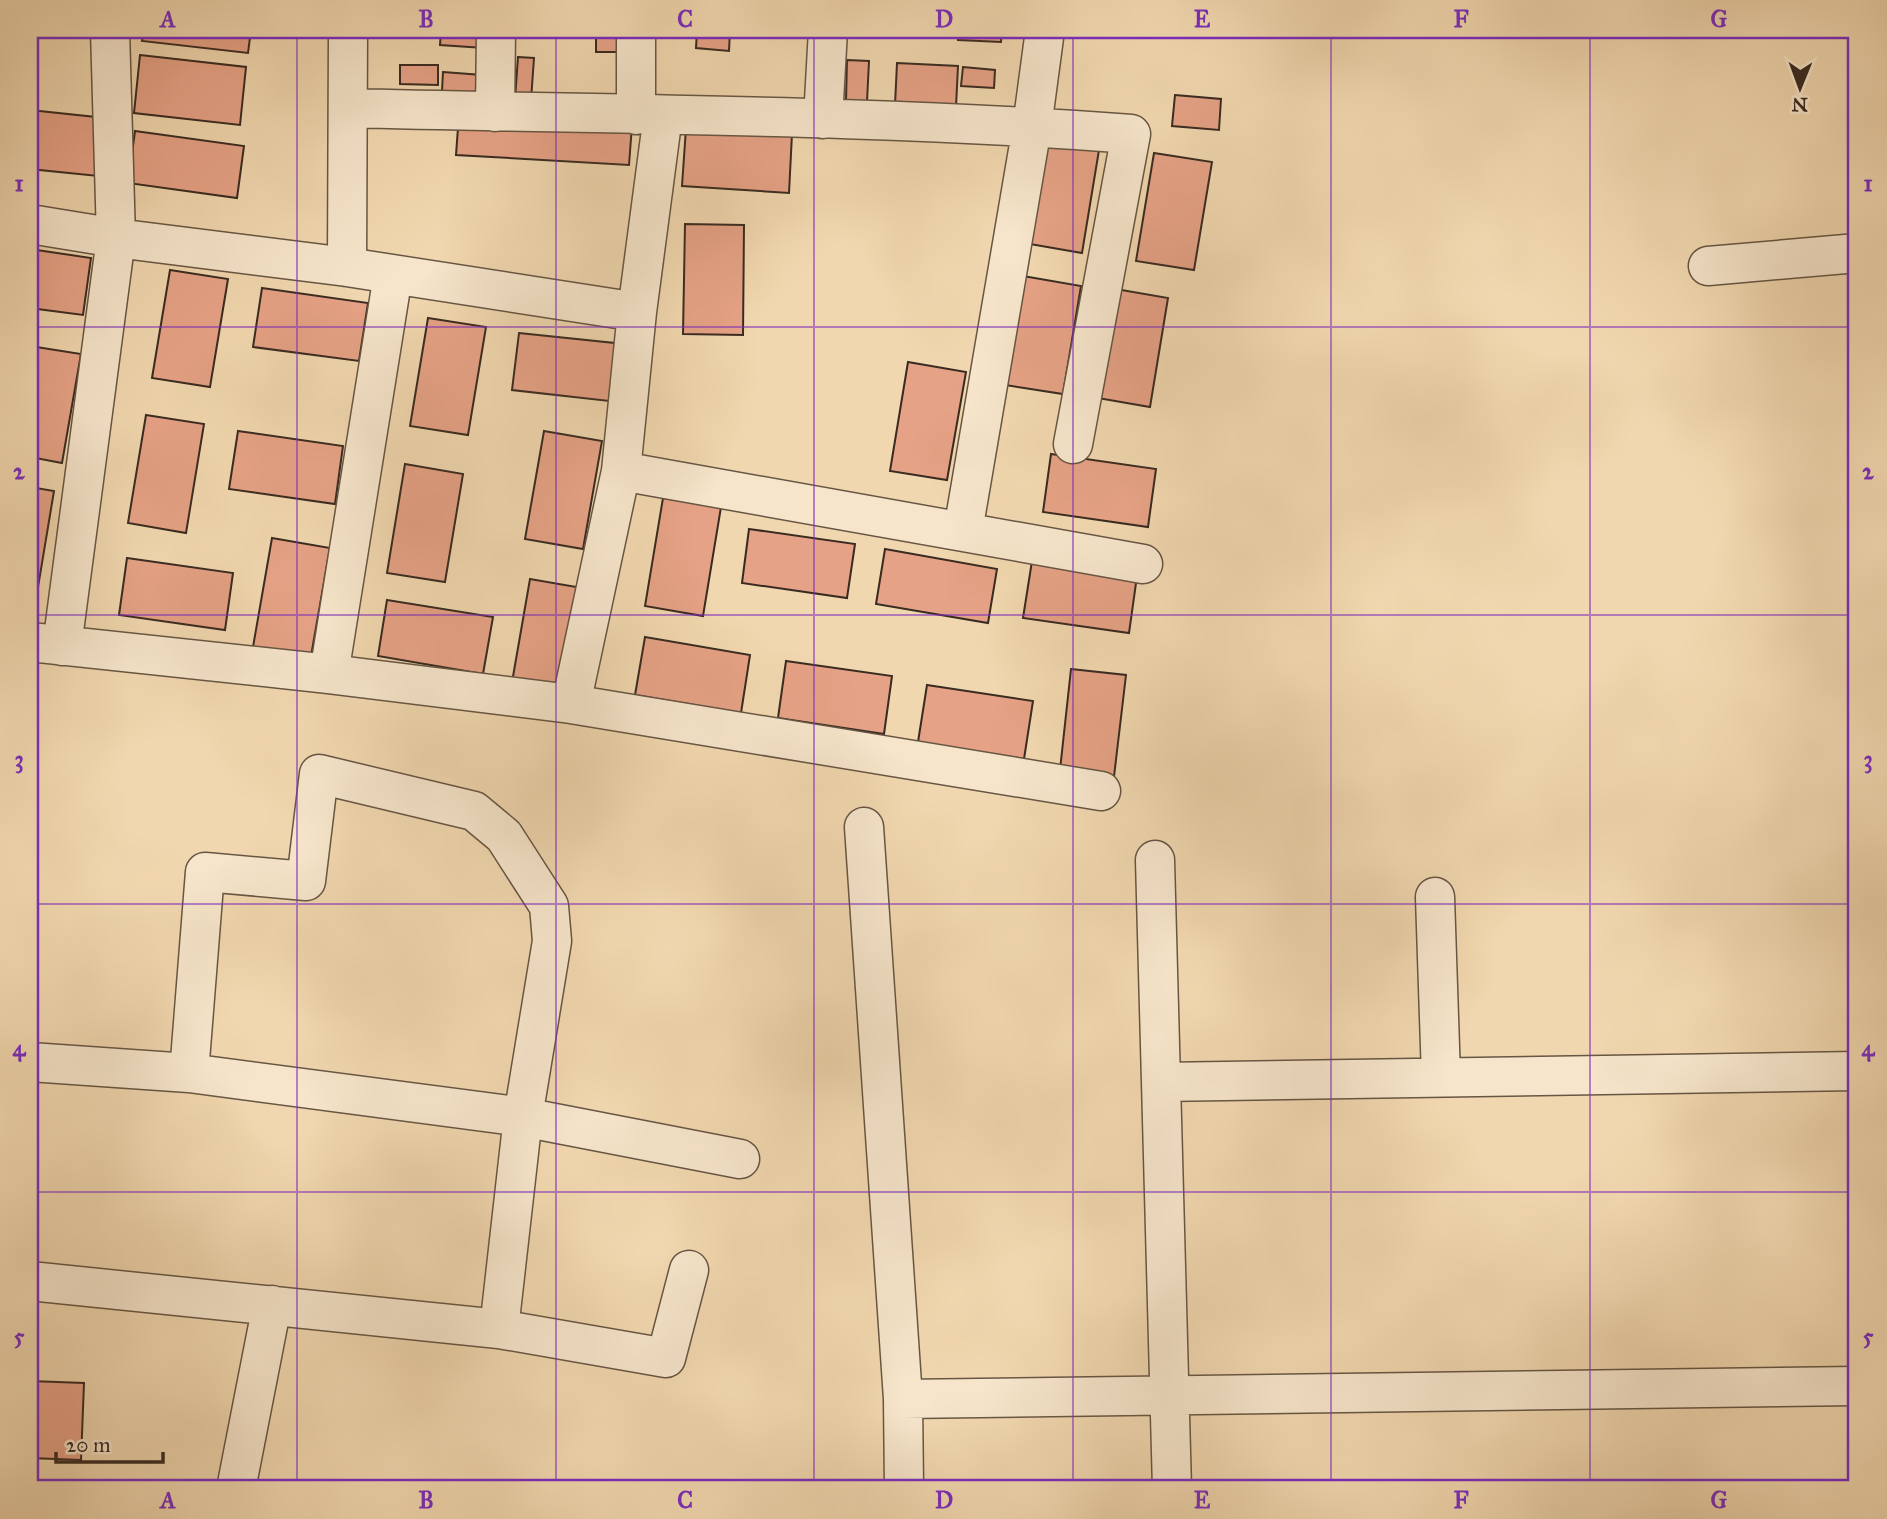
<svg xmlns="http://www.w3.org/2000/svg" width="1887" height="1519" font-family="'IM FELL Great Primer',serif">
  <style>
    .building { fill: #e6a286; stroke: #392b21; stroke-width: 2 }
    .lines { fill: none; stroke-linecap: round; stroke-linejoin: round }
    .minor-casing { stroke: #675644; stroke-width: 41 }
    .minor { stroke: #f6e5cb; stroke-width: 38 }
    .grid { fill: none; stroke: #7b2cbf; stroke-width: 2; stroke-opacity: 0.55 }
    .neatline { fill: none; stroke: #7b2cbf; stroke-width: 2.5 }
    .grid-label { font-size: 23px; text-anchor: middle; font-weight: bold; fill: #7b2cbf }
  </style>
  <rect width="100%" height="100%" fill="#f1d7af"/>
  <filter id="stains"><feTurbulence type="fractalNoise" baseFrequency=".00286" numOctaves="4"/><feColorMatrix values="0 0 0 0 .2 0 0 0 0 .09 0 0 0 0 .02 0 0 0 .5 -.17"/></filter>
  <radialGradient id="worn" r=".72"><stop offset=".6" stop-color="#630" stop-opacity="0"/><stop offset="1" stop-color="#630" stop-opacity=".3"/></radialGradient>
  <!-- building -->
  <path class="building" d="M 144,30 L 251,30 L 248,53 L 142,41 Z
    M 441,30 L 485,30 L 484,48 L 440,45 Z
    M 697,30 L 730,30 L 729,51 L 696,48 Z
    M 958,30 L 1002,30 L 1001,42 L 958,40 Z
    M 596,35 L 620,35 L 620,52 L 596,52 Z
    M 140,55 L 246,67 L 240,125 L 134,113 Z
    M 518,57 L 534,58 L 531,100 L 515,99 Z
    M 847,60 L 869,61 L 867,102 L 846,101 Z
    M 897,63 L 958,66 L 956,107 L 895,105 Z
    M 400,65 L 438,65 L 438,85 L 400,84 Z
    M 963,67 L 995,70 L 994,88 L 961,86 Z
    M 443,72 L 482,75 L 481,93 L 442,91 Z
    M 1175,95 L 1221,99 L 1219,130 L 1172,126 Z
    M 30,110 L 105,118 L 98,176 L 30,169 Z
    M 459,114 L 632,125 L 629,165 L 456,155 Z
    M 686,128 L 792,134 L 789,193 L 682,186 Z
    M 135,131 L 244,146 L 237,198 L 128,183 Z
    M 1042,135 L 1100,144 L 1082,253 L 1024,243 Z
    M 1154,153 L 1212,162 L 1194,270 L 1136,261 Z
    M 685,224 L 744,225 L 743,335 L 683,334 Z
    M 30,249 L 91,258 L 83,315 L 30,308 Z
    M 170,270 L 228,279 L 210,387 L 152,378 Z
    M 1023,276 L 1081,286 L 1063,394 L 1005,385 Z
    M 262,288 L 368,303 L 359,361 L 253,347 Z
    M 1110,288 L 1168,298 L 1150,407 L 1092,397 Z
    M 428,318 L 486,327 L 468,435 L 410,426 Z
    M 519,333 L 624,344 L 618,402 L 512,390 Z
    M 30,346 L 81,354 L 62,463 L 30,457 Z
    M 908,362 L 966,372 L 947,480 L 890,471 Z
    M 146,415 L 204,424 L 186,533 L 128,523 Z
    M 238,431 L 343,446 L 335,504 L 229,489 Z
    M 544,431 L 602,441 L 583,549 L 525,539 Z
    M 1051,454 L 1156,469 L 1148,527 L 1043,512 Z
    M 405,464 L 463,474 L 445,582 L 387,573 Z
    M 30,487 L 54,491 L 36,599 L 30,598 Z
    M 663,498 L 721,507 L 703,616 L 645,606 Z
    M 749,529 L 855,544 L 847,598 L 742,583 Z
    M 272,538 L 330,548 L 311,656 L 253,647 Z
    M 885,549 L 997,569 L 988,623 L 876,604 Z
    M 127,558 L 233,573 L 225,630 L 119,615 Z
    M 1032,561 L 1137,576 L 1129,633 L 1023,618 Z
    M 530,579 L 588,589 L 569,697 L 511,688 Z
    M 387,600 L 493,617 L 483,674 L 378,656 Z
    M 645,637 L 750,655 L 741,713 L 635,695 Z
    M 786,661 L 892,676 L 884,734 L 778,718 Z
    M 1071,669 L 1126,675 L 1113,785 L 1059,779 Z
    M 927,685 L 1033,701 L 1024,759 L 918,742 Z
    M 30,1381 L 84,1383 L 81,1460 L 30,1458 Z"/>
  <g class="lines">
    <defs>
      <path id="minor" d="M 349,108 C 609,115 871,114 1131,134 L 1073,444
        M 495,112 L 496,30
        M 636,115 L 636,30
        M 823,119 L 828,30
        M 30,224 L 116,238 L 347,267 L 637,312
        M 1708,266 L 1857,253
        M 347,267 L 348,30
        M 621,471 L 1143,564
        M 963,531 L 1032,127 L 1045,30
        M 30,642 L 329,674 L 571,704 L 1101,791
        M 62,646 L 116,238 L 110,30
        M 329,674 L 393,275
        M 571,704 L 621,471 L 637,312 L 663,115
        M 864,827 L 903,1399 L 904,1489
        M 1155,860 L 1172,1489
        M 1435,897 L 1441,1077
        M 30,1062 L 189,1073 L 523,1117 L 552,941 L 549,906 L 504,836 L 474,811 L 319,774 L 306,881 L 205,872 L 189,1073
        M 1161,1082 L 1857,1071
        M 30,1281 L 499,1329 L 666,1358 L 689,1270
        M 499,1329 L 523,1117 L 740,1159
        M 903,1399 L 1857,1386
        M 236,1489 L 272,1305"/>
    </defs>
    <!-- minor casing -->
    <use href="#minor" class="minor-casing"/>
    <!-- minor -->
    <use href="#minor" class="minor"/>
  </g>
  <!-- grid -->
  <path class="grid" d="M 297,30 L 297,1489M 556,30 L 556,1489M 814,30 L 814,1489M 1073,30 L 1073,1489M 1331,30 L 1331,1489M 1590,30 L 1590,1489M 30,327 L 1857,327M 30,615 L 1857,615M 30,904 L 1857,904M 30,1192 L 1857,1192"/>
  <!-- margin -->
  <rect width="1887" height="1519" fill="none" stroke="#f1d7af" stroke-width="77"/>
  <!-- north arrow -->
  <g transform="translate(1800 88) rotate(181)" stroke="#f6e5cb" stroke-width="5" paint-order="stroke">
  <path d="M0-5L12 26L0 18L-12 26Z" fill="#392b21"/>
  <text y="-10" font-size="19" font-weight="bold" text-anchor="middle" fill="#392b21">N</text>
  </g>
  <!-- scale -->
  <path d="M56 1452v10h107v-10" fill="none" stroke="#392b21" stroke-width="3.5"/>
  <text x="66" y="1452" font-size="21" fill="#392b21" stroke="#f6e5cb" stroke-width="5" paint-order="stroke">20 m</text>
  <rect x="38" y="38" width="1810" height="1442" class="neatline"/>
  <g class="grid-label">
    <text x="168" y="27">A</text>
    <text x="426" y="27">B</text>
    <text x="685" y="27">C</text>
    <text x="944" y="27">D</text>
    <text x="1202" y="27">E</text>
    <text x="1461" y="27">F</text>
    <text x="1719" y="27">G</text>
    <text x="19" y="191">1</text>
    <text x="1868" y="191">1</text>
    <text x="19" y="479">2</text>
    <text x="1868" y="479">2</text>
    <text x="19" y="767">3</text>
    <text x="1868" y="767">3</text>
    <text x="19" y="1056">4</text>
    <text x="1868" y="1056">4</text>
    <text x="19" y="1344">5</text>
    <text x="1868" y="1344">5</text>
    <text x="168" y="1508">A</text>
    <text x="426" y="1508">B</text>
    <text x="685" y="1508">C</text>
    <text x="944" y="1508">D</text>
    <text x="1202" y="1508">E</text>
    <text x="1461" y="1508">F</text>
    <text x="1719" y="1508">G</text>
  </g>
  <rect width="100%" height="100%" filter="url(#stains)"/>
  <rect width="100%" height="100%" fill="url(#worn)"/>
</svg>
